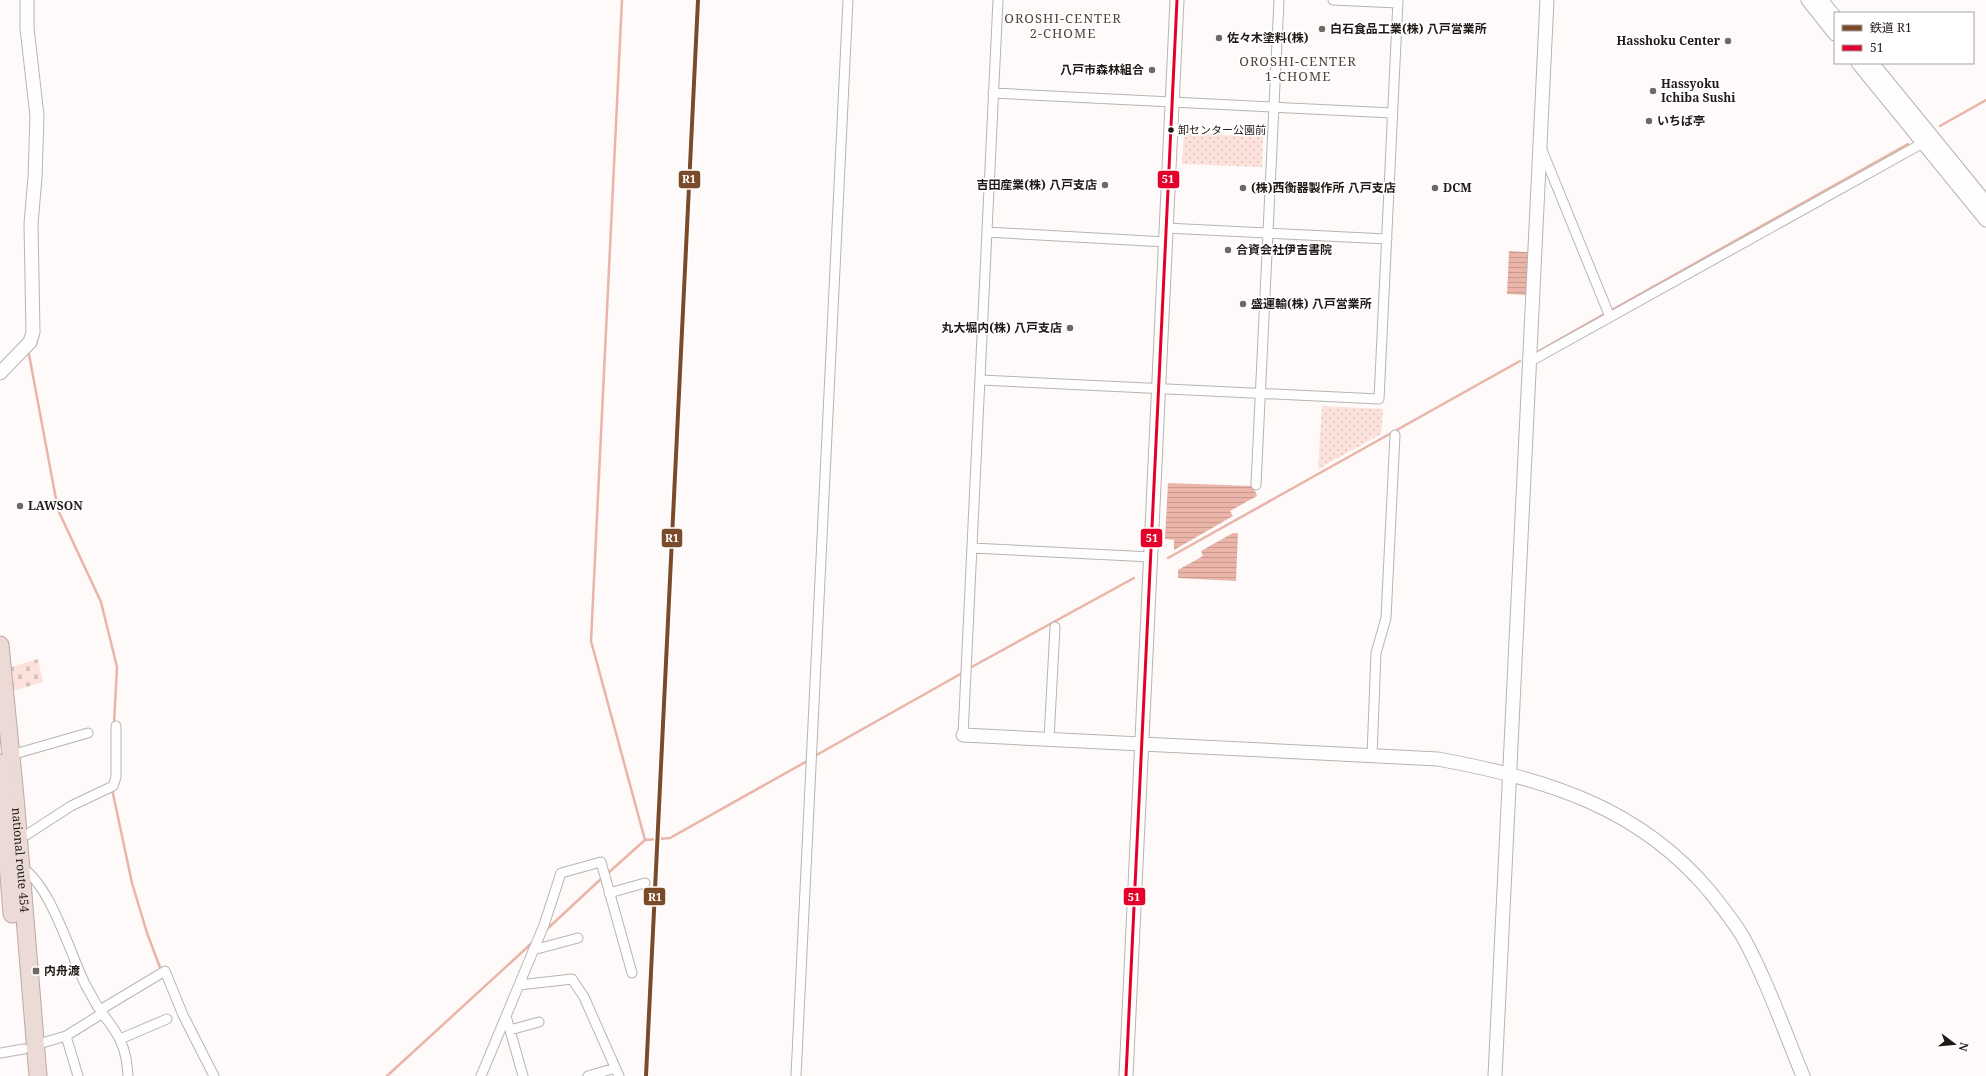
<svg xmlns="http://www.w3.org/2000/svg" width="1986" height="1076" font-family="'Noto Serif','Noto Sans JP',serif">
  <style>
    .grass { fill: url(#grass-dots) }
    .cemetery { fill: url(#cemetery-stones) }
    .water { fill: url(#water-rules) }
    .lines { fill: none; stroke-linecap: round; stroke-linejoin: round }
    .stream { stroke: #eab4a8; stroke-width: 2.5 }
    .street-casing { stroke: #b9b4b2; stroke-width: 11 }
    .secondary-casing { stroke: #b9b4b2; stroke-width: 15 }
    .highway-casing { stroke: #bdaaa6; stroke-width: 19 }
    .street { stroke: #fffefe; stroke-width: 9 }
    .secondary { stroke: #fffefe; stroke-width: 13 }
    .highway { stroke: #ebdad6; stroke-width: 17 }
    .bus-1-casing { stroke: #fff; stroke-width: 6 }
    .bus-1 { stroke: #e4002b; stroke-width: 3 }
    .rail-1-casing { stroke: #fff; stroke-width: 7 }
    .rail-1 { stroke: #7a4b2a; stroke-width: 4 }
    .poi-dot { fill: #6e6866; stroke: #fff; stroke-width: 1.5 }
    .bus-dot { fill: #211917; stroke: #fff; stroke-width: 1.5 }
    .labels { text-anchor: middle; stroke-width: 3.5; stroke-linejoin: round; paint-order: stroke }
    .bus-label { font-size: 11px; fill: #211917; stroke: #fff; text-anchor: start }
    .poi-label { font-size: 12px; font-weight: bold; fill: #211917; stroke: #fff; text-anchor: start }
    .street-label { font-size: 12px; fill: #211917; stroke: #fff }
    .neighbourhood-label { font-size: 13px; letter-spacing: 1px; fill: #55423d; stroke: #fff }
    .line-badge { stroke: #fff; stroke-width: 1.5 }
    .badge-label { font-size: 11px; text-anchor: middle; font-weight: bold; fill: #fff }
  </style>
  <defs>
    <pattern id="grass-dots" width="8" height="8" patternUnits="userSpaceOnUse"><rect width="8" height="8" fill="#fce2db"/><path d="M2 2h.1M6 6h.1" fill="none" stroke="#d8c1bb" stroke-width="1.8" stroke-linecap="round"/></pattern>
    <pattern id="cemetery-stones" width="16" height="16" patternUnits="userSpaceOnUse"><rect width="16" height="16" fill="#fce2db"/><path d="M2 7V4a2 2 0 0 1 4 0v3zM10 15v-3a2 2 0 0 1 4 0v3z" fill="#d8c1bb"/></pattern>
    <pattern id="water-rules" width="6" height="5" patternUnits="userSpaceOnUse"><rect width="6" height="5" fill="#eab4a8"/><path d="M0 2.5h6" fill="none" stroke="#c89a90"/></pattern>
  </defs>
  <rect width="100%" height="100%" fill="#fdfaf9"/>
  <!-- grass -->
  <path class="grass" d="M 1184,134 L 1263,136 L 1262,167 L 1182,164 Z
    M 1322,406 L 1383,409 L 1381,434 L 1318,469 Z"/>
  <!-- cemetery -->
  <path class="cemetery" d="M 38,659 L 43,682 L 13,691 L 11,667 Z"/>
  <!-- water -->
  <path class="water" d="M 1509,251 L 1528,252 L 1527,295 L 1507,294 Z
    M 1168,483 L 1253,486 L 1257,496 L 1230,511 L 1233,516 L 1174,550 L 1174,540 L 1165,539 Z
    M 1233,533 L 1238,533 L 1236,581 L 1178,578 L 1178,570 L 1203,556 L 1201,551 Z"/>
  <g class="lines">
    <!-- stream -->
    <path class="stream" d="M 622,0 L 591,641 L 645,840
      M 1940,126 L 1986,100
      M 1610,311 L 1908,144
      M 36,344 L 39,332
      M 28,349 L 58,510 L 101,602 L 117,667 L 114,724
      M 1539,351 L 1606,313
      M 1168,558 L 1520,361
      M 968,669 L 1134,578
      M 813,757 L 964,672
      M 112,789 L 132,883 L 147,933 L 161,970
      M 607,874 L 645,840 L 670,838 L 809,760
      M 545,931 L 603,877
      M 387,1076 L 533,942"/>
    <defs>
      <path id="street" d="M 1333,0 L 1398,3
        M 993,93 L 1392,113
        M 1542,150 L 1610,317
        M 1166,228 L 1387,239
        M 987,232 L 1166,242
        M 1531,361 L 1923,143
        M 981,380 L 1379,399 L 1398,0
        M 1256,485 L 1279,0
        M 972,548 L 1151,557
        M 963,735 L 998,0
        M 1049,739 L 1055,627
        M 11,755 L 88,733
        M 1372,755 L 1376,653 L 1386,618 L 1395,435
        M 15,839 L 28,834 L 71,806 L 113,786 L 116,777 L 116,726
        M 21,867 C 51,885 70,954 86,986 C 91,994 95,1003 100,1010 C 107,1020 115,1029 120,1040 C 126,1052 127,1063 128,1076
        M 609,893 L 645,883
        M 533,950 L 578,938
        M 519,985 L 572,979 L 584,997 L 619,1076
        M 100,1010 L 165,971 L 183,1015 L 214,1076
        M 506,1016 L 523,1076
        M 510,1030 L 539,1022
        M 66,1036 L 78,1076
        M 120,1039 L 167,1019
        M 35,1045 L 66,1036 L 103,1013
        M 0,1053 L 24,1049
        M 481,1076 L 544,925 L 561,873 L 601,862 L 632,973
        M 588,1076 L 615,1068
        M 796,1076 L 848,0"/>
      <path id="secondary" d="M 1808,0 L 1835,34
        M 1821,0 L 1835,17
        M 1858,63 L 1986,220
        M 1872,63 L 1986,203
        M 0,373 L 30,342 L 33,332 L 31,224 L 35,177 L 37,116 L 27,28 L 27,0
        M 963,735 L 1438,759 C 1545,779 1639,806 1711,893 C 1722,907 1734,922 1743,937 C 1767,981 1784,1030 1803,1076
        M 1126,1076 L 1177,0
        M 1495,1076 L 1547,0"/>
      <g id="highway">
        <path id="s1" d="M 0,645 L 15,797 L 38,1076"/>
        <path d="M 0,763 L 12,914"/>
      </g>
    </defs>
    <!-- street casing -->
    <use href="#street" class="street-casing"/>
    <!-- secondary casing -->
    <use href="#secondary" class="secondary-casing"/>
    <!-- highway casing -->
    <use href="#highway" class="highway-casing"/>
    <!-- street -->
    <use href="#street" class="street"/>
    <!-- secondary -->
    <use href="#secondary" class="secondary"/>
    <!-- highway -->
    <use href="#highway" class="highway"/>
    <defs>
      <path id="bus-1" d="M 1126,1076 L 1177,0"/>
    </defs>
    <!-- bus-1 casing -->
    <use href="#bus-1" class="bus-1-casing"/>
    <!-- bus-1 -->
    <use href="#bus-1" class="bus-1"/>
    <defs>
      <path id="rail-1" d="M 646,1076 L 698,0"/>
    </defs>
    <!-- rail-1 casing -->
    <use href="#rail-1" class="rail-1-casing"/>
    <!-- rail-1 -->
    <use href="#rail-1" class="rail-1"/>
  </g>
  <!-- markers -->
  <g class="poi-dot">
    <circle cx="1322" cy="29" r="4"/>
    <circle cx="1219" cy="38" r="4"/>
    <circle cx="1728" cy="41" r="4"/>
    <circle cx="1152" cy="70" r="4"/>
    <circle cx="1653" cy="91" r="4"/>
    <circle cx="1649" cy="121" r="4"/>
    <circle cx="1105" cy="185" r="4"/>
    <circle cx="1243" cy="188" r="4"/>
    <circle cx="1435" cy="188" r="4"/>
    <circle cx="1228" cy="250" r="4"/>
    <circle cx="1243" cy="304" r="4"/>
    <circle cx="1070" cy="328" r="4"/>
    <circle cx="20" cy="506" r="4"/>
    <rect x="32" y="967" width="8" height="8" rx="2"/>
  </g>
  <circle class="bus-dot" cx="1171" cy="130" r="3.5"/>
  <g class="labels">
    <!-- bus labels -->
    <g class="bus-label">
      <text x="1178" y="134">卸センター公園前</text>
    </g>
    <!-- poi labels -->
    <g class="poi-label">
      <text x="1330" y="33">白石食品工業(株) 八戸営業所</text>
      <text x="1227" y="42">佐々木塗料(株)</text>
      <text x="1720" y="45" text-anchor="end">Hasshoku Center</text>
      <text x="1144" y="74" text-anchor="end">八戸市森林組合</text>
      <text x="1661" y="88">Hassyoku<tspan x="1661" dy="14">Ichiba Sushi</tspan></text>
      <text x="1657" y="125">いちば亭</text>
      <text x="1097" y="189" text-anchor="end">吉田産業(株) 八戸支店</text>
      <text x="1251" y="192">(株)西衡器製作所 八戸支店</text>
      <text x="1443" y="192">DCM</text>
      <text x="1236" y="254">合資会社伊吉書院</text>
      <text x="1251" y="308">盛運輸(株) 八戸営業所</text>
      <text x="1062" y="332" text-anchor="end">丸大堀内(株) 八戸支店</text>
      <text x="28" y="510">LAWSON</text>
      <text x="44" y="975">内舟渡</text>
    </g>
    <!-- street labels -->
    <g class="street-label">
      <text dy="4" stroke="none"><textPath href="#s1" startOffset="216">national route 454</textPath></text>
    </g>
    <!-- neighbourhood labels -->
    <g class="neighbourhood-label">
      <text x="1063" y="23">OROSHI-CENTER<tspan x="1063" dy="15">2-CHOME</tspan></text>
      <text x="1298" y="66">OROSHI-CENTER<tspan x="1298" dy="15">1-CHOME</tspan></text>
    </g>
  </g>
  <g class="line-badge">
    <rect x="678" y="170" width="23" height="19" rx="4" fill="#7a4b2a"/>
    <rect x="1157" y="170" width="23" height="19" rx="4" fill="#e4002b"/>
    <rect x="661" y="528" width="22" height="20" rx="4" fill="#7a4b2a"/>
    <rect x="1140" y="528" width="23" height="20" rx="4" fill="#e4002b"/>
    <rect x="643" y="887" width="23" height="19" rx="4" fill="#7a4b2a"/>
    <rect x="1123" y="887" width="23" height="19" rx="4" fill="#e4002b"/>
  </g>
  <g class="badge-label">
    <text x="689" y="183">R1</text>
    <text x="1168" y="183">51</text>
    <text x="672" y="542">R1</text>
    <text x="1152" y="542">51</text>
    <text x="655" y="901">R1</text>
    <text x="1134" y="901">51</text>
  </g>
  <!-- legend -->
  <rect x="1834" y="12" width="140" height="52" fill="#ffffff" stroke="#a6a3a2"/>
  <rect x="1842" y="25" width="20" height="6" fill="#7a4b2a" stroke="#a6a3a2"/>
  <text x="1870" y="32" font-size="12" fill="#211917">鉄道 R1</text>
  <rect x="1842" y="45" width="20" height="6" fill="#e4002b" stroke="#a6a3a2"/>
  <text x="1870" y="52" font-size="12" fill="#211917">51</text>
  <!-- north arrow -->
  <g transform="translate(1954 1044) rotate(106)" stroke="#ffffff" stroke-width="3" paint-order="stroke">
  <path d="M0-3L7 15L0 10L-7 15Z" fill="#211917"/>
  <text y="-6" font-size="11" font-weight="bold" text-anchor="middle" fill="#211917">N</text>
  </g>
</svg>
